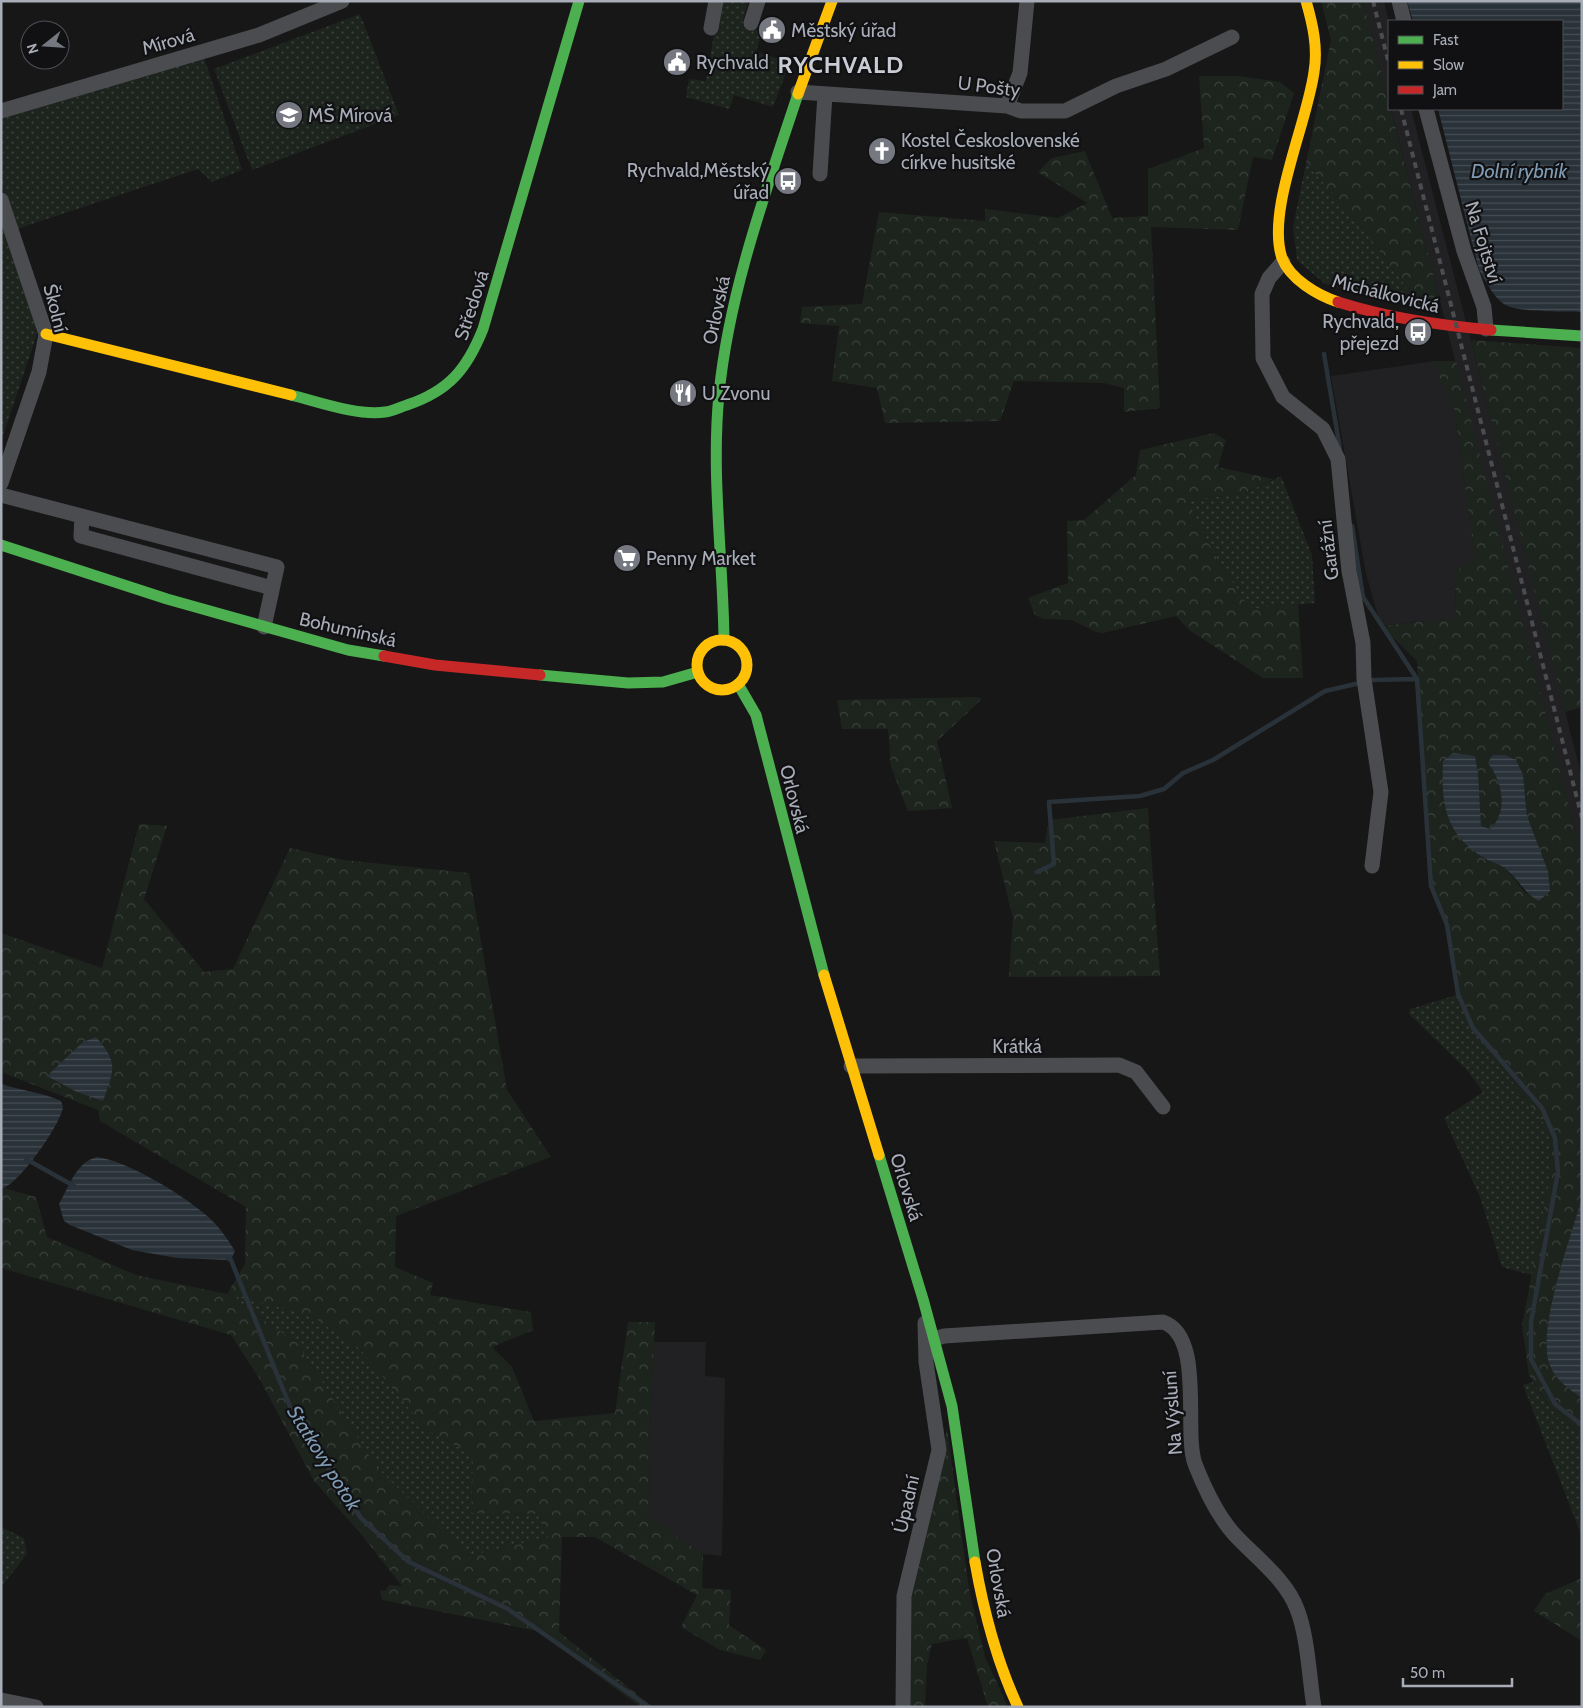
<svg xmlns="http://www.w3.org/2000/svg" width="1583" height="1708" font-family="Cabin,sans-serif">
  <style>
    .built { fill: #212123 }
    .grass { fill: url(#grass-dots) }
    .forest { fill: url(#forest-crowns); fill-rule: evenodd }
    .water { fill: url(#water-rules) }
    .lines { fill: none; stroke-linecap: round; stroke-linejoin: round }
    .stream { stroke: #2a3239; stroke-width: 4.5 }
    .street { stroke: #4b4c50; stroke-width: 15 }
    .fast { stroke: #4caf50; stroke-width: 11 }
    .slow { stroke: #ffc107; stroke-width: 11 }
    .jam { stroke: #c62828; stroke-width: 11 }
    .rail { stroke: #4b4c4f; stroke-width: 4; stroke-dasharray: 6 5; stroke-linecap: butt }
    .labels { text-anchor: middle; stroke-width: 4.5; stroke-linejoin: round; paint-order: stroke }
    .poi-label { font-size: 19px; fill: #a8adb8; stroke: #111113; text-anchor: start }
    .street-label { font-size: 19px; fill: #a8adb8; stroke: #111113 }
    .water-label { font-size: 20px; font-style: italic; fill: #7f9bb3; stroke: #111113 }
    .district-label { font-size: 24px; font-weight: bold; letter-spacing: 1px; fill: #c9ccd4; stroke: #111113 }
  </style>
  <defs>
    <pattern id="grass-dots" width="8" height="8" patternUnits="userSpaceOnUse" patternTransform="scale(1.25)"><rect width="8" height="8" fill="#1d241e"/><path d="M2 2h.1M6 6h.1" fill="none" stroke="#3b413d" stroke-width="1.8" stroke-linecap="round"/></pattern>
    <pattern id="forest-crowns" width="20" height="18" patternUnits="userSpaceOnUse" patternTransform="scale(1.25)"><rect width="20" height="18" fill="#1d241e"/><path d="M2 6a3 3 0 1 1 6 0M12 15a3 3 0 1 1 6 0" fill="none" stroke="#3b413d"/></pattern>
    <pattern id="water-rules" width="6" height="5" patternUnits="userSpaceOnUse" patternTransform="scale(1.25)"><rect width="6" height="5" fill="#2a3239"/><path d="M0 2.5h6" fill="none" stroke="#464d54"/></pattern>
  </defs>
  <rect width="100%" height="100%" fill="#171717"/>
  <!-- built -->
  <path class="built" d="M 1363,1 L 1384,1 L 1389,23 L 1389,103 Z
    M 1391,109 L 1411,109 L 1498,446 L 1582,778 L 1582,858 Z
    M 1435,361 L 1441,382 L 1454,407 L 1475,558 L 1455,572 L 1456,618 L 1381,626 L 1366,574 L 1331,376 Z
    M 654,1342 L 706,1342 L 705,1376 L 725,1378 L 722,1556 L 703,1554 L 650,1518 L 649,1448 Z"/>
  <!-- grass -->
  <path class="grass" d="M 716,1 L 748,1 L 742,25 L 762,31 L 756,52 L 790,62 L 773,107 L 734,95 L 729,109 L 686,97 L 689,79 L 706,81 L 714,34 Z
    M 360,14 L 399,115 L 252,170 L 214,69 Z
    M 204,58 L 242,170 L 212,182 L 198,169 L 17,229 L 1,183 L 1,119 Z
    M 1306,163 L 1355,219 L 1423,309 L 1325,284 L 1297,260 L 1293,227 Z
    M 1,220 L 33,309 L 37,334 L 1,442 Z
    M 1281,476 L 1312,555 L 1315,603 L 1250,609 L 1214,554 L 1188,501 L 1245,493 Z
    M 1457,995 L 1473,1029 L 1551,1133 L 1550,1176 L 1532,1275 L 1502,1267 L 1480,1197 L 1444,1118 L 1483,1092 L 1467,1070 L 1409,1014 L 1410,1009 Z
    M 228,1294 L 310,1315 L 359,1348 L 427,1430 L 473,1455 L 472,1513 L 538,1514 L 550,1537 L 468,1556 L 377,1468 L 297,1343 Z
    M 1533,1382 L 1557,1417 L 1582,1435 L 1582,1537 L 1523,1385 Z
    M 1,1527 L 24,1538 L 27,1554 L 1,1587 Z"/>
  <!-- forest -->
  <path class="forest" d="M 1321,1 L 1363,1 L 1440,301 L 1435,307 L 1423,309 L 1355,219 L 1306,163 L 1331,40 Z
    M 1199,76 L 1238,76 L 1280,82 L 1294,93 L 1272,160 L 1253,157 L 1238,230 L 1151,227 L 1160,408 L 1124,412 L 1124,388 L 1104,383 L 1014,381 L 1000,421 L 885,423 L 877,388 L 832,381 L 839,326 L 800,323 L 802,307 L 862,304 L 879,212 L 985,221 L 985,209 L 1058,218 L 1087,203 L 1038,172 L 1052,158 L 1085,151 L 1112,218 L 1148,216 L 1148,169 L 1204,148 Z
    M 1471,340 L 1582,348 L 1582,707 L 1565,712 Z
    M 1435,361 L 1456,361 L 1582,858 L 1582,1197 L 1548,1321 L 1546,1348 L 1550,1367 L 1558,1379 L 1582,1398 L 1582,1435 L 1557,1417 L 1529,1375 L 1522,1326 L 1550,1176 L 1551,1133 L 1473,1029 L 1457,995 L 1447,928 L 1432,885 L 1417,661 L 1381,626 L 1456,618 L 1455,572 L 1475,558 L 1454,407 L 1441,382 ZM 1488,763 L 1525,792 L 1527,816 L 1548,871 L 1526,894 L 1505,867 L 1487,860 L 1470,847 L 1479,805 L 1481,826 L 1490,829 C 1508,810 1503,782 1488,763 Z
    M 1214,433 L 1226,440 L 1218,467 L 1273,479 L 1245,493 L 1188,501 L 1214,554 L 1250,609 L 1298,604 L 1303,678 L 1263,678 L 1189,630 L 1176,616 L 1103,633 L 1096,632 L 1072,620 L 1044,619 L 1035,615 L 1028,598 L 1068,583 L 1067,521 L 1084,520 L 1136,475 L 1140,450 Z
    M 977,697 L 982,699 L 937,741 L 952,808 L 908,811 L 891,767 L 888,729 L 842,729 L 837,700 Z
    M 1148,808 L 1160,976 L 1009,977 L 1013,918 L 994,841 L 1045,843 L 1049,820 Z
    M 139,824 L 167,826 L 144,899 L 204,972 L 233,969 L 290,848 L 344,860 L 469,873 L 507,1090 L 551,1157 L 396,1216 L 395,1267 L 433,1283 L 430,1295 L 531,1312 L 533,1330 L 492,1347 L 512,1367 L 534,1421 L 615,1413 L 628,1322 L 655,1322 L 649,1448 L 650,1518 L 703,1554 L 702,1588 L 731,1590 L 729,1625 L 766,1650 L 760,1660 L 720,1650 L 681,1627 L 697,1595 L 595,1537 L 562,1537 L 559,1632 L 653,1707 L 642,1707 L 635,1703 L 537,1631 L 382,1600 L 380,1590 L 385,1591 L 389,1585 L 402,1586 L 361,1534 L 314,1481 L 259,1378 L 231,1335 L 1,1268 L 1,1189 L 4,1188 L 36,1197 L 47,1237 L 136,1275 L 227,1294 L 245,1264 L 246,1207 L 100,1121 L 98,1110 L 1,1072 L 1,933 L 102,968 ZM 229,1295 L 310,1315 L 359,1348 L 427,1430 L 473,1455 L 472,1513 L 538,1514 L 550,1537 L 468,1556 L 377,1468 L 297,1343 Z
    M 947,1428 L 969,1589 L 985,1657 L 1008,1707 L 988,1707 L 967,1638 L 932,1644 L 927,1665 L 925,1707 L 910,1707 L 911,1600 L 939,1478 Z
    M 1582,1578 L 1582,1641 L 1534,1611 L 1545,1594 Z"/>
  <!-- water -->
  <path class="water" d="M 1407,1 L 1582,1 L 1582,312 C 1566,312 1521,312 1508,306 C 1495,301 1486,281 1479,270 L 1438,109 L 1562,109 L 1562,21 L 1413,21 Z
    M 1453,753 L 1475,756 L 1478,774 L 1481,826 L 1490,829 C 1509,811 1502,781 1488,763 L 1493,755 L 1505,755 L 1516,760 L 1523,775 L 1527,816 L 1548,871 L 1550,891 L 1539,901 C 1523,892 1519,880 1506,869 C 1501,864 1492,863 1486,859 C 1445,835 1441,805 1443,761 Z
    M 96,1037 C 119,1063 114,1070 103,1101 L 77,1092 L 47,1076 L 83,1042 Z
    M 1,1084 C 21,1091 42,1092 61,1101 L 63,1107 C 61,1124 18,1186 1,1189 Z
    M 97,1157 C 127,1161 182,1194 206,1215 C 218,1225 227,1238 235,1251 L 231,1260 L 177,1258 L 132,1250 L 70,1225 L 64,1221 L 59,1204 C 69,1187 76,1162 97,1157 Z
    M 1582,1197 L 1582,1398 C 1569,1389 1556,1380 1550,1366 C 1535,1331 1572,1236 1582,1197 Z"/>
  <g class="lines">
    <!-- stream -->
    <path class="stream" d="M 1324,354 L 1340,449
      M 1352,526 L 1363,597 L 1417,679 L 1431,886 L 1447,925 L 1458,994 L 1473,1028 L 1542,1108 L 1555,1138 L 1558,1172 L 1531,1322 L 1531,1359 L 1555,1404 L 1582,1425
      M 1037,872 L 1054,864 L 1049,802 L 1140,796 L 1164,789 L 1183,773 L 1213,760 L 1325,691 L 1373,680 L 1417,679
      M 26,1159 L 74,1186
      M 227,1258 L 231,1260 L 293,1414 L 361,1518 L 409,1562 L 508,1609 L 649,1707"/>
    <!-- street -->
    <path class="street" d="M 1399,1 L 1404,21
      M 751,23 L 758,1
      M 711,28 L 716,1
      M 798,92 L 1007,106 L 1021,111 L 1065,111 L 1116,86 L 1166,69 L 1232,37
      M 1007,106 L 1020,73 L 1027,1
      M 1426,109 L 1464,251 L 1484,307 L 1486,329
      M 1,111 L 259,35 L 342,1
      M 820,174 L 825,94
      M 1,200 L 46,334 L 39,372 L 1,483
      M 1283,262 L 1269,278 L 1262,294 L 1263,358 L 1283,397 L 1323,429 L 1338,459 L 1349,571 L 1363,643 L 1364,679 L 1381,792 L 1372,866
      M 1,495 L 277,567 L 264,627
      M 82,516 L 81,536 L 272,588
      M 851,1066 L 1119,1065 L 1136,1072 L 1163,1107
      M 934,1339 L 944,1336 L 1163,1322 C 1205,1336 1183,1431 1195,1464 C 1204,1487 1217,1515 1234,1534 C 1255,1557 1286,1579 1297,1609 C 1308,1637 1309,1677 1314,1707
      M 1,1700 L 36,1707
      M 903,1707 L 904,1596 L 939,1450 L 926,1362 L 925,1323"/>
    <!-- fast -->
    <path class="fast" d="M 1491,330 L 1582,336
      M 291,395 C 319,402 357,416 385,412 C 393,411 400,407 407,405 C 449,391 467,369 483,329 L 579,1
      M 1,545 L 167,599 L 348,650 L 384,656
      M 724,640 C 723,558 711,475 719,394 C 729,292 766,191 798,94
      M 540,675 L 628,683 L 663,682 L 698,672
      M 738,684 L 756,715 L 824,975
      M 879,1155 L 923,1299 L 952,1406 L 975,1562"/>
    <!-- slow -->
    <path class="slow" d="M 1306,1 C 1313,25 1318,48 1314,72 C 1307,124 1266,211 1282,258 C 1290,279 1317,295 1338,302
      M 798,94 L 832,1
      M 46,334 L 291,395
      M697 665a25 25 0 1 1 50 0a25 25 0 1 1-50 0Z
      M 824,975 L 879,1155
      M 975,1562 C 984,1613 996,1660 1018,1707"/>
    <!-- jam -->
    <path class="jam" d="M 1338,302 C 1388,318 1439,325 1491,330
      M 384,656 L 435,665 L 540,675"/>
    <!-- rail -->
    <path class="rail" d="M 1373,1 L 1389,64
      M 1401,109 L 1582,818"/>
  </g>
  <!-- icons -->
  <defs>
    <symbol id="civic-disc" viewBox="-11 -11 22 22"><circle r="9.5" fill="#757880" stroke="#111113"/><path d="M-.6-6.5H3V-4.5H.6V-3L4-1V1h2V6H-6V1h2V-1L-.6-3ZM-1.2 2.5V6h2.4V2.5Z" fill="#fff"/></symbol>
    <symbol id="school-disc" viewBox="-11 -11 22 22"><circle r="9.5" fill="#757880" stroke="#111113"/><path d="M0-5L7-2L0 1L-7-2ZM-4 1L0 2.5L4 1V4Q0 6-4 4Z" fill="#fff"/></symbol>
    <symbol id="church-disc" viewBox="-11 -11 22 22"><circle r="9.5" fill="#757880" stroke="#111113"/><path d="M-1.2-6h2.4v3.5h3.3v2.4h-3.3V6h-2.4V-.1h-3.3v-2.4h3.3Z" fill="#fff"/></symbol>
    <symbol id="bus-disc" viewBox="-11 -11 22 22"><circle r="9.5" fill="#757880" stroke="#111113"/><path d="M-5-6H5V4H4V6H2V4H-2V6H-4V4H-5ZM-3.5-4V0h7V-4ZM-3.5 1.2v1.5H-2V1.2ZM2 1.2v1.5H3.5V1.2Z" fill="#fff"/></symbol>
    <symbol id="restaurant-disc" viewBox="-11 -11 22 22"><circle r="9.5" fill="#757880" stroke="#111113"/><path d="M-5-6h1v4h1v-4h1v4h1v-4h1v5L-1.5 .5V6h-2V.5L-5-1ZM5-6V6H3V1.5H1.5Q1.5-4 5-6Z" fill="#fff"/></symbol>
    <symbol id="supermarket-disc" viewBox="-11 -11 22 22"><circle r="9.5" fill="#757880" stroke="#111113"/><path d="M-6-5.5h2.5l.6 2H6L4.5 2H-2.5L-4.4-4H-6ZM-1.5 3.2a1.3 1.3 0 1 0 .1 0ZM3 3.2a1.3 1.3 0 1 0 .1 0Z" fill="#fff"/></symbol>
  </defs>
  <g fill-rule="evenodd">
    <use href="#civic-disc" x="756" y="14" width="32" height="32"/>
    <use href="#civic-disc" x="661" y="46" width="32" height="32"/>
    <use href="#school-disc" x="273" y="99" width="32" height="32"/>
    <use href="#church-disc" x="866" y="135" width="32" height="32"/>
    <use href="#bus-disc" x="772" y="165" width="32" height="32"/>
    <use href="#bus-disc" x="1402" y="316" width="32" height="32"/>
    <use href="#restaurant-disc" x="667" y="377" width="32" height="32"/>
    <use href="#supermarket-disc" x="611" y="542" width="32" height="32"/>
  </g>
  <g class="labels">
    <!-- poi labels -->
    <g class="poi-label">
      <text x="791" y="37">Městský úřad</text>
      <text x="696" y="69">Rychvald</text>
      <text x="308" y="122">MŠ Mírová</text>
      <text x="901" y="147">Kostel Československé<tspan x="901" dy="22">církve husitské</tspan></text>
      <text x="769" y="177" text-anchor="end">Rychvald,Městský<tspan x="769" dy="22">úřad</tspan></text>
      <text x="1399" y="328" text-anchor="end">Rychvald,<tspan x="1399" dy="22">přejezd</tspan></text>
      <text x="702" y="400">U Zvonu</text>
      <text x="646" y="565">Penny Market</text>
    </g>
    <!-- street labels -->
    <g class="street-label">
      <text transform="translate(168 41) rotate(-16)" y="7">Mírová</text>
      <text transform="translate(989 86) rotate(7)" y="7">U Pošty</text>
      <text transform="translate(1484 242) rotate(73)" y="7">Na Fojtství</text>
      <text transform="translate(1386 293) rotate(14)" y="7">Michálkovická</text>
      <text transform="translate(471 305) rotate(-72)" y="7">Středová</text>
      <text transform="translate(56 308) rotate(76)" y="7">Školní</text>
      <text transform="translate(716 310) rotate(-78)" y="7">Orlovská</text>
      <text transform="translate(1328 550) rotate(-97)" y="7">Garážní</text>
      <text transform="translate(348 629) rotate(13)" y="7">Bohumínská</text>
      <text transform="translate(795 799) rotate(76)" y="7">Orlovská</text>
      <text x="1017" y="1053">Krátká</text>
      <text transform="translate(907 1187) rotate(73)" y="7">Orlovská</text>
      <text transform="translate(1172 1413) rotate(-94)" y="7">Na Výsluní</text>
      <text transform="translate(906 1504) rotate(-77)" y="7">Úpadní</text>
      <text transform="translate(999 1583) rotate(80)" y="7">Orlovská</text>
    </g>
    <!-- water labels -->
    <g class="water-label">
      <text x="1519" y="178">Dolní rybník</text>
      <text transform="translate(324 1458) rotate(58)" y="7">Statkový potok</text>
    </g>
    <!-- district labels -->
    <g class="district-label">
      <text x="841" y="73">RYCHVALD</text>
    </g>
  </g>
  <!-- border -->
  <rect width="1583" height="1708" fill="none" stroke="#a8adb8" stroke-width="5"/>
  <!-- legend -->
  <rect x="1388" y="20" width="175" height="90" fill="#111113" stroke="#4d4f55"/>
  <rect x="1398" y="36" width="25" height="8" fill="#4caf50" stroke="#4d4f55"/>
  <text x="1433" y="45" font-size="15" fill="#a8adb8">Fast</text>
  <rect x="1398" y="61" width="25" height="8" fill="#ffc107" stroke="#4d4f55"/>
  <text x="1433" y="70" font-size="15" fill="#a8adb8">Slow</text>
  <rect x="1398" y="86" width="25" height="8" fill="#c62828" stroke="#4d4f55"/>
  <text x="1433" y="95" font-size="15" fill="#a8adb8">Jam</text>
  <!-- north arrow -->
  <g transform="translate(45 45) rotate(253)"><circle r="24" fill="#111113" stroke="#4d4f55"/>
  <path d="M0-4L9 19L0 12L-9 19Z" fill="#757880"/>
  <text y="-8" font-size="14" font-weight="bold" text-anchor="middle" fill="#a8adb8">N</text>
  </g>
  <!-- scale -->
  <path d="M1403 1678v8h109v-8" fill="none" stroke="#a8adb8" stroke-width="2.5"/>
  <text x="1410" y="1678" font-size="15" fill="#a8adb8" stroke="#111113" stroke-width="4" paint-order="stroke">50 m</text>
</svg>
